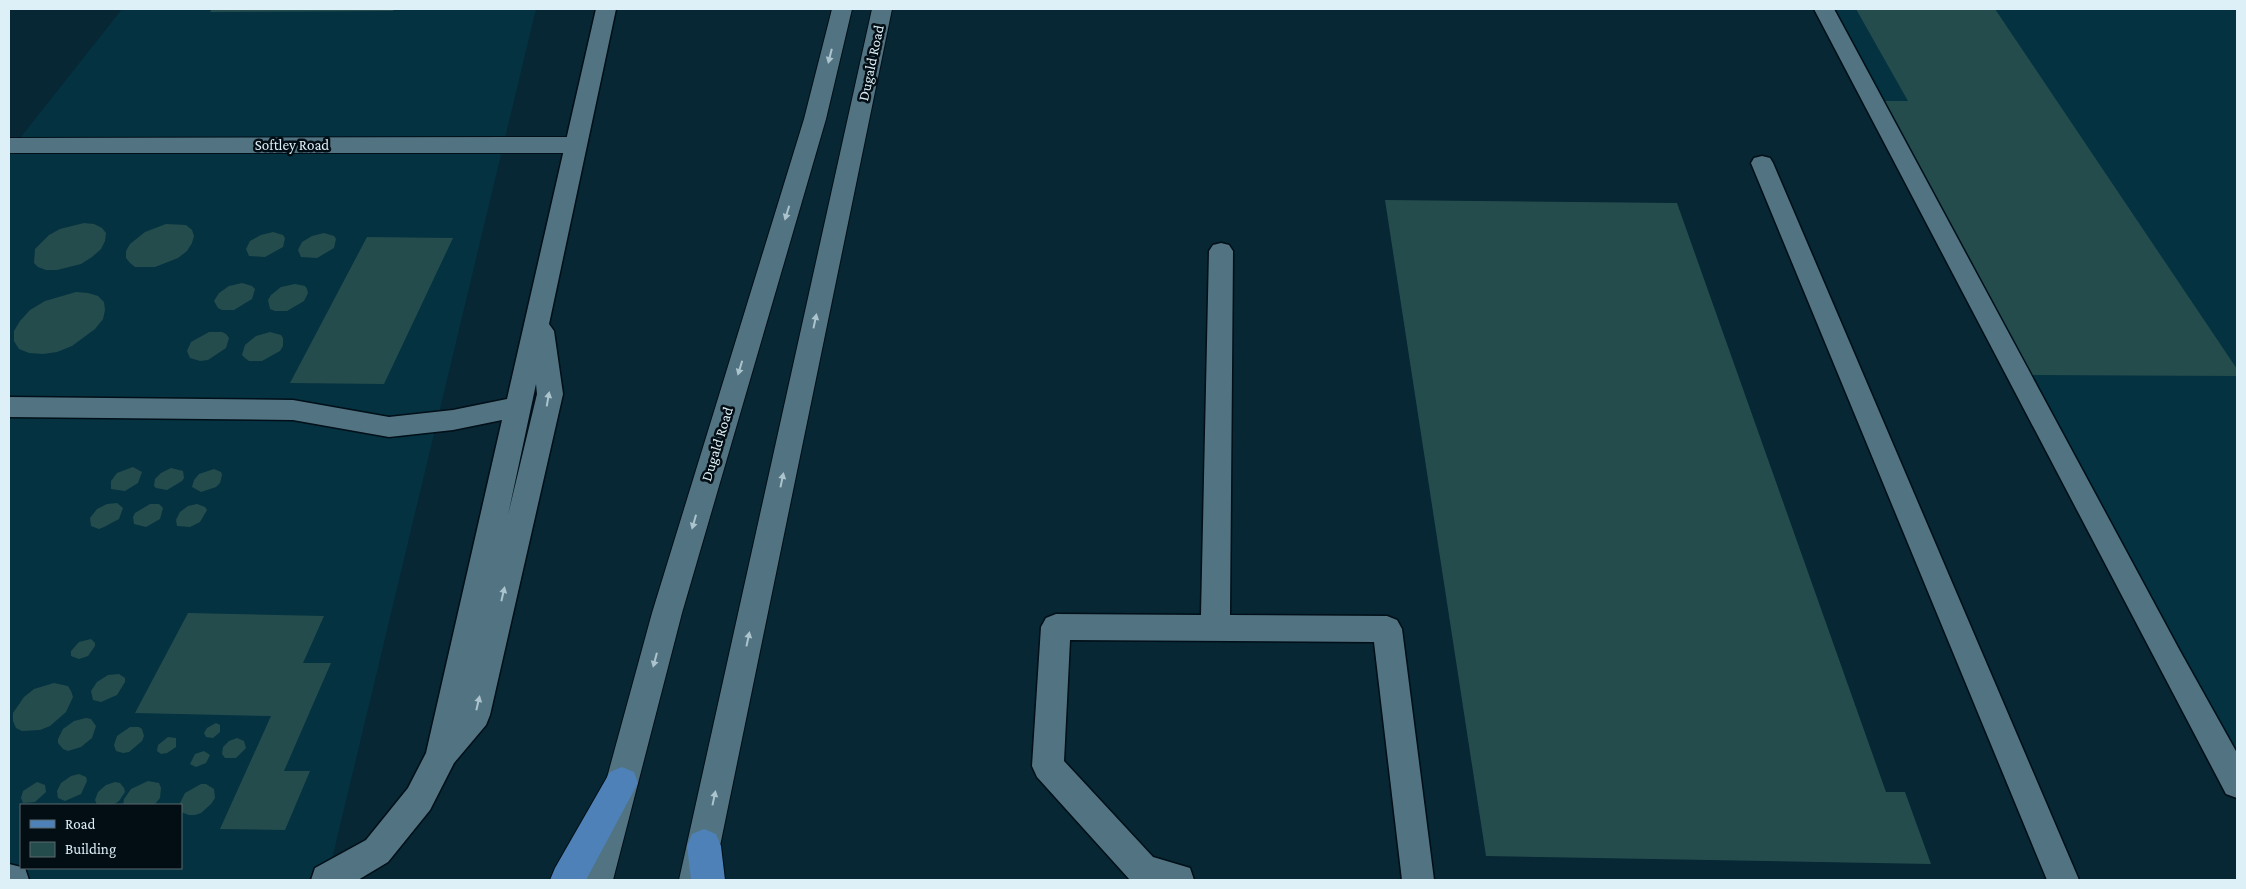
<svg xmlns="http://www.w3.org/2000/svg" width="2246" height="889" font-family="'Crimson Pro',serif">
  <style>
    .built { fill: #043241; fill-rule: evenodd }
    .building { fill: #254c4d }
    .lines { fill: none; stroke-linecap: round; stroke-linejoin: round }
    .lane-casing { stroke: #000f18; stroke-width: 3 }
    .street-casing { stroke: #000f18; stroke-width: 2 }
    .secondary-casing { stroke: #000f18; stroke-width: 2 }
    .primary-casing { stroke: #000f18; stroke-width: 2 }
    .lane { fill: #527382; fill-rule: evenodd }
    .street { fill: #527382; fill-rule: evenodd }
    .secondary { fill: #527382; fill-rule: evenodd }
    .primary { fill: #4d81b7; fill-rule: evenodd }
    .oneway { fill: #acc4ce }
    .labels { text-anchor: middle; stroke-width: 5; stroke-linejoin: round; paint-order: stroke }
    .street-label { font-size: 15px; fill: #ddeff7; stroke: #030e14 }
  </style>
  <rect width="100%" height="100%" fill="#062733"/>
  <!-- built -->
  <path class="built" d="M 122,9 L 536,9 L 327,880 L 9,880 L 9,152 ZM 21,805 L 181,805 L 181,868 L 21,868 Z
    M 1815,9 L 2237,9 L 2237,798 Z"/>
  <!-- building -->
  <path class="building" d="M 212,9 L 394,9 L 393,11 L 210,12 Z
    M 1856,9 L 1995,9 L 2237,369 L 2237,376 L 2022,375 L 1875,101 L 1908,101 Z
    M 1385,200 L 1677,203 L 1886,792 L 1905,792 L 1931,864 L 1486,856 Z
    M 84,223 L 94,224 L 102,228 L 106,233 L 105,241 L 101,249 L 92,257 L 81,264 L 57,270 L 46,270 L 38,267 L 34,263 L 35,249 L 49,235 L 60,229 Z
    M 166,224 L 186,225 L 192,230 L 194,236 L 192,243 L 187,251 L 178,258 L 155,267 L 135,267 L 130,263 L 126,258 L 126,251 L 130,244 L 145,232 Z
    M 273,232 L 283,235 L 285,238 L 283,247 L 265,257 L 249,256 L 246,249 L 250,241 L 261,235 Z
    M 324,233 L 334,236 L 336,239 L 334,248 L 317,258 L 301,257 L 298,250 L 302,242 L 312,236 Z
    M 367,237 L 453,238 L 384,384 L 290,383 Z
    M 242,283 L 252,286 L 255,289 L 252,299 L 234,310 L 222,310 L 218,308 L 214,301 L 219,293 L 229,286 Z
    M 295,284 L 305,286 L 307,289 L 308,293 L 304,301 L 287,311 L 275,311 L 270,309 L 268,300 L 271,295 L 281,287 Z
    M 76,292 L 88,293 L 98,296 L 104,302 L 105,310 L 103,319 L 95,329 L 72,346 L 57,352 L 43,354 L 29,353 L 19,349 L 14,341 L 14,331 L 20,321 L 30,310 L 45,301 Z
    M 209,332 L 222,332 L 226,334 L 229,338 L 226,348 L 208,360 L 200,361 L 190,358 L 187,351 L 191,342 Z
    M 270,332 L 281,335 L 283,338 L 283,346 L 280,351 L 262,361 L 249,361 L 245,358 L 242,355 L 245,345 L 256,336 Z
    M 133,467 L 142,472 L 138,483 L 125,491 L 111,489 L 111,481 L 117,473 Z
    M 171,468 L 183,471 L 184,478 L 182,481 L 167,490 L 156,488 L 154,486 L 155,479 L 161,473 Z
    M 214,469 L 221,472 L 222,475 L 220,483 L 216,487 L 201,492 L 192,487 L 194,480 L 199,474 Z
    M 117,503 L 123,508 L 119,519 L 104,527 L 99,529 L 91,526 L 90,518 L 97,509 L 107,504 Z
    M 150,504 L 159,504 L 163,508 L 160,519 L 146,527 L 134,524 L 133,517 L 135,513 Z
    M 197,504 L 205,507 L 207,510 L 200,522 L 190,527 L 177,526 L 176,520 L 180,512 L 188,506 Z
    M 188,613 L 324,616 L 303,663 L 331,663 L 284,771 L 310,771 L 285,830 L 220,829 L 271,716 L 135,713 Z
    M 91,639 L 95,643 L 95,646 L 88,656 L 79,659 L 71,656 L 71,651 L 79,642 Z
    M 119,674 L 125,678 L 125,682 L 117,695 L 101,702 L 93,700 L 91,691 L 97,682 L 108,675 Z
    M 54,683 L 68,686 L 71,691 L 73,697 L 66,712 L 50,726 L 40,730 L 22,731 L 16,728 L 13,721 L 13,713 L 24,697 L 34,689 Z
    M 86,718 L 91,719 L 96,726 L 92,738 L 81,747 L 68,751 L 63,749 L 58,743 L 58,739 L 63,729 L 74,721 Z
    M 216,723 L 220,725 L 220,732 L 213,738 L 206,737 L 204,733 L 207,728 Z
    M 130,727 L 139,727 L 142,729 L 144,736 L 142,741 L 129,752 L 123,753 L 116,751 L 114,745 L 117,736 Z
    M 168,737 L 176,738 L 176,747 L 167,753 L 161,754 L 157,751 L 158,745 Z
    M 237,738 L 244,741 L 246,748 L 236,758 L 225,758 L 222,754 L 223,747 L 229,741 Z
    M 204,751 L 210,755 L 206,763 L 196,767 L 190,764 L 195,754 Z
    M 79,774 L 86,777 L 87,781 L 81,794 L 65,801 L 58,798 L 57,791 L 61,783 L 71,776 Z
    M 148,781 L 159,783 L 161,788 L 160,798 L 155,804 L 123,805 L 124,799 L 131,789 Z
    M 37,782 L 45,785 L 46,792 L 35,802 L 23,803 L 21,798 L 23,791 Z
    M 115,782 L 120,783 L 124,788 L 125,792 L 119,801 L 113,805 L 97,805 L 95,800 L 98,792 L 106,785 Z
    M 201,784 L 206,784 L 214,789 L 215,798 L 211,804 L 201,813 L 195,815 L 189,815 L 181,812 L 180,803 L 185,793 Z"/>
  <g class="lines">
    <defs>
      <path id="lane" d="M 596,9 L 616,9 L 549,324 L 554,331 L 563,394 L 490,715 L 486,725 L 454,763 L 430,810 L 388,862 L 358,880 L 311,880 L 315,868 L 366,840 L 408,788 L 426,753 L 502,420 L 453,430 L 389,437 L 293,420 L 9,417 L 9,397 L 293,400 L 389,417 L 453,410 L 507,399 ZM 536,384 L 537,394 L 508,515 Z
        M 1814,9 L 1834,9 L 2180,651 L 2237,753 L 2237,798 L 2226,794 Z
        M 1762,156 L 1770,158 L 1773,163 L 2079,880 L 2047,880 L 1751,163 L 1754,158 Z
        M 1221,243 L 1229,245 L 1233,251 L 1230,615 L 1387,616 L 1397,620 L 1402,629 L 1434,880 L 1402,880 L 1374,642 L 1070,640 L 1064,761 L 1153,857 L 1190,868 L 1194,880 L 1130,880 L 1037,777 L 1032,766 L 1041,627 L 1046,618 L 1056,614 L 1201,615 L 1209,251 L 1213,245 Z
        M 9,864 L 25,868 L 29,880 L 9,880 Z"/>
      <path id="street" d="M 575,137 L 583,140 L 586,145 L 583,150 L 575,153 L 9,153 L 9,138 Z"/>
      <path id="secondary" d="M 832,9 L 852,9 L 826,119 L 682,613 L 613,880 L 579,880 L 652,613 L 804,119 Z
        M 872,9 L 892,9 L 713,880 L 679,880 Z"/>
      <path id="primary" d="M 622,767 L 634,772 L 638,783 L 586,880 L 550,880 L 555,868 L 610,772 Z
        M 704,829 L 716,834 L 721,846 L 725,880 L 691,880 L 687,846 L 692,834 Z"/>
    </defs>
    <!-- lane casing -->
    <use href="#lane" class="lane-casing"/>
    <!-- street casing -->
    <use href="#street" class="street-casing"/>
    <!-- secondary casing -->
    <use href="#secondary" class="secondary-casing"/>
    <!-- primary casing -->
    <use href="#primary" class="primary-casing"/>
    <!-- lane -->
    <use href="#lane" class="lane"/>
    <!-- street -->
    <use href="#street" class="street"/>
    <!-- secondary -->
    <use href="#secondary" class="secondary"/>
    <!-- primary -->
    <use href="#primary" class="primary"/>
  </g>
  <!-- one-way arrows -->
  <defs><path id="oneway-solid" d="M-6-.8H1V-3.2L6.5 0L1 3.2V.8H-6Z" transform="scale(1.25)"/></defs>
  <g class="oneway">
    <use href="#oneway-solid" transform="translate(830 56) rotate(104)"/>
    <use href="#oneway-solid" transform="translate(787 213) rotate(107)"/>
    <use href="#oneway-solid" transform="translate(815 321) rotate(-78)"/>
    <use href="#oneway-solid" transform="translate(740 368) rotate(107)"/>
    <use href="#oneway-solid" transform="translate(548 399) rotate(-80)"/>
    <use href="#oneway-solid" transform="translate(782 480) rotate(-78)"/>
    <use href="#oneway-solid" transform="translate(694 522) rotate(106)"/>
    <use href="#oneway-solid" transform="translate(503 594) rotate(-77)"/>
    <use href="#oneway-solid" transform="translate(748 639) rotate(-78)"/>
    <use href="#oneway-solid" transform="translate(655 660) rotate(105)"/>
    <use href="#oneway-solid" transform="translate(478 703) rotate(-77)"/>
    <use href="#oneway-solid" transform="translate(714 798) rotate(-78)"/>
  </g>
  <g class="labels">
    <!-- street labels -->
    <g class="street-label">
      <text transform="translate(871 63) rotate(-78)" y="5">Dugald Road</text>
      <text x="292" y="150">Softley Road</text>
      <text transform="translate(717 444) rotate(-73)" y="5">Dugald Road</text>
    </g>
  </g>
  <!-- border -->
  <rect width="2246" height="889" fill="none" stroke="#ddeff7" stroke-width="20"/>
  <!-- legend -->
  <rect x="20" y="804" width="162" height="65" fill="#030e14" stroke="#5a686f"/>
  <rect x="30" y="820" width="25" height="8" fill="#4d81b7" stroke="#5a686f"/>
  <text x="65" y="829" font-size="15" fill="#ddeff7">Road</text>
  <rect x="30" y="842" width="25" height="15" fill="#254c4d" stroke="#5a686f"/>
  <text x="65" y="854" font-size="15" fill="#ddeff7">Building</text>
</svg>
